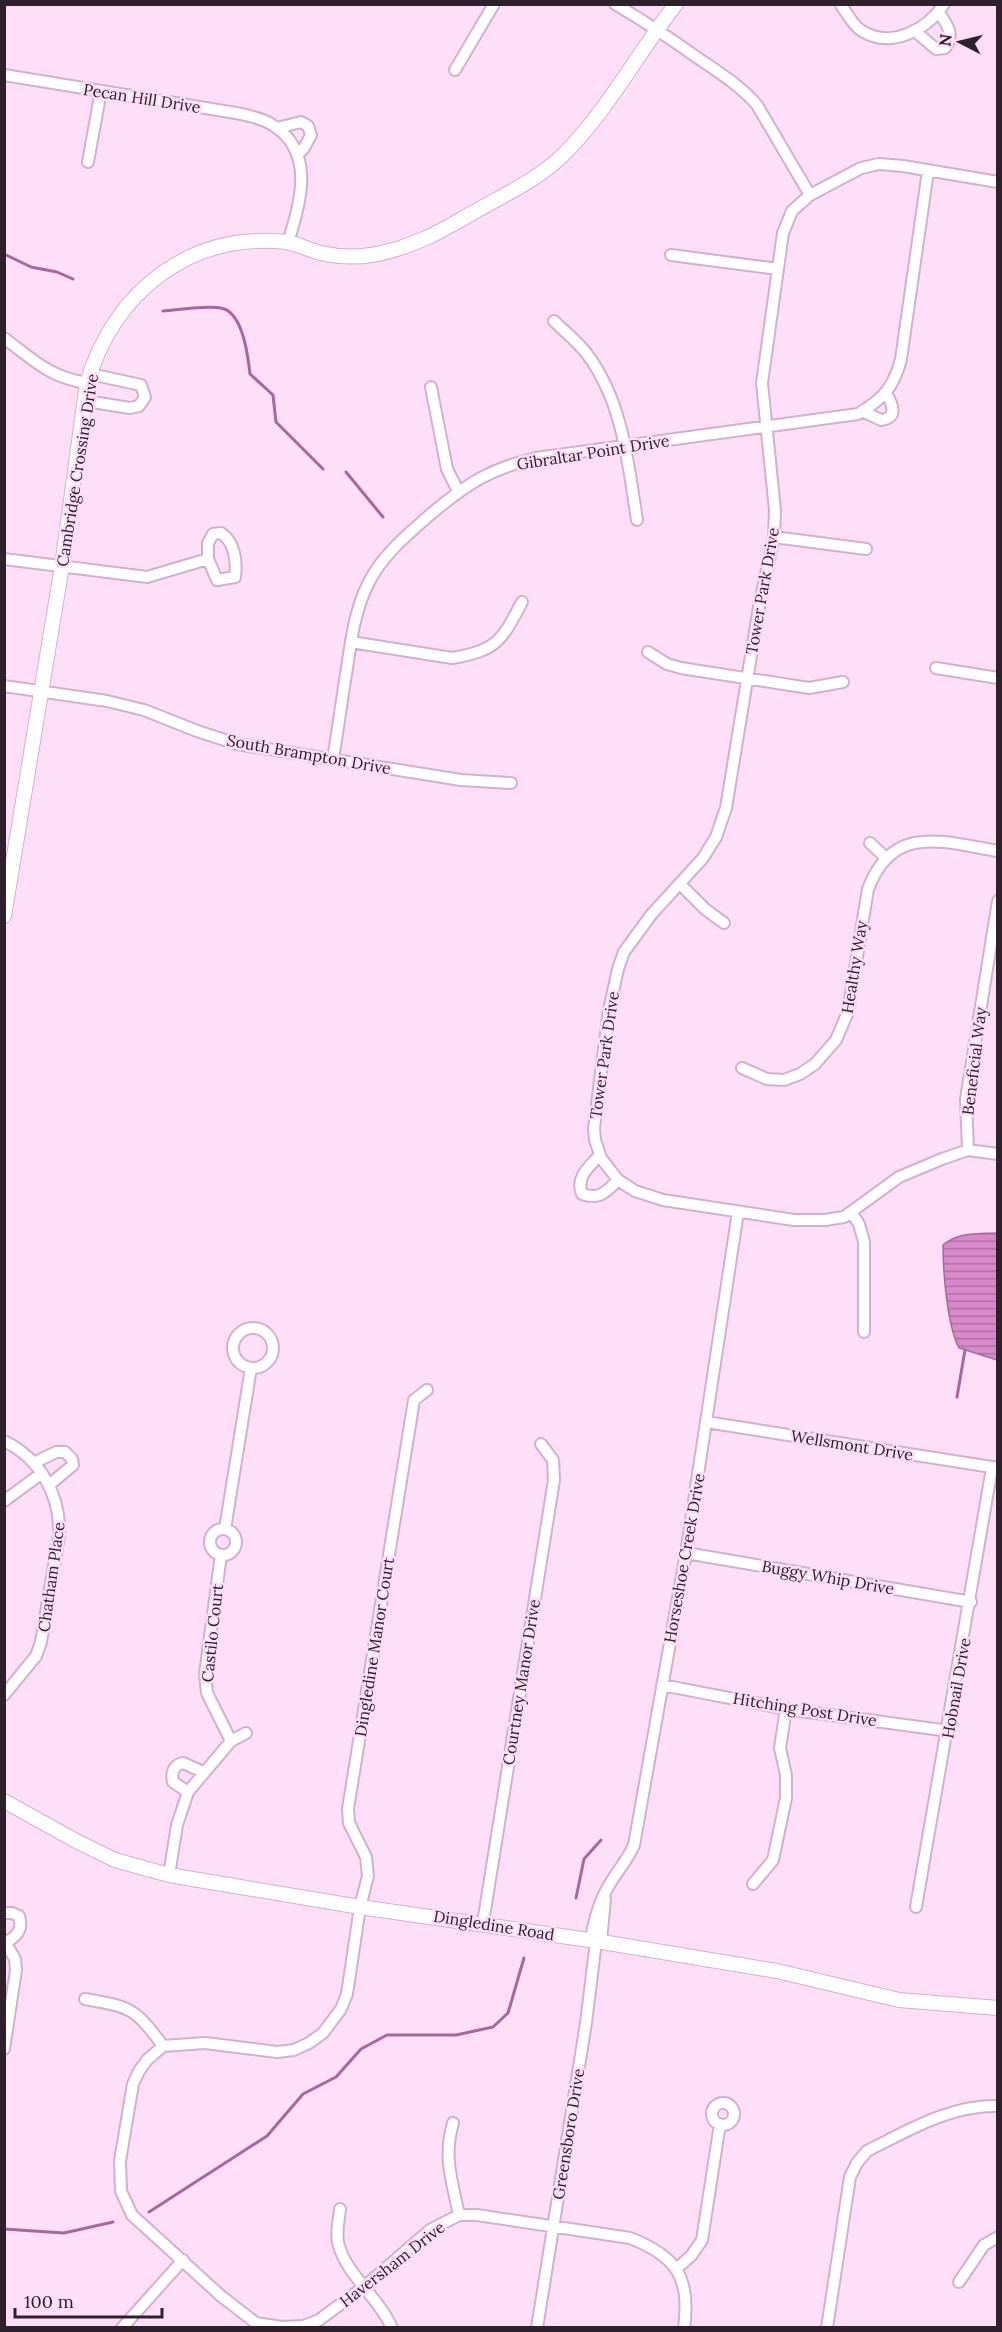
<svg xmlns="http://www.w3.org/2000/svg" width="1002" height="2332" font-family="Lora,serif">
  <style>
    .water { fill: url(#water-rules); stroke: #a56a9b; stroke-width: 1.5 }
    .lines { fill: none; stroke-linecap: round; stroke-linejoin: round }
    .stream { stroke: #a56a9b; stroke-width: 3 }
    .street-casing { stroke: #d1b1cb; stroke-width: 14 }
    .secondary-casing { stroke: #d1b1cb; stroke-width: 16 }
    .street { stroke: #fff; stroke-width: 10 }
    .secondary { stroke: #fff; stroke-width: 14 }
    .labels { text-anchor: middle; stroke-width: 5; stroke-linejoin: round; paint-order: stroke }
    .street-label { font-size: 16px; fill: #2e212b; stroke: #ffdef8 }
  </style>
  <defs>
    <pattern id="water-rules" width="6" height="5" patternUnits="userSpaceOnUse" patternTransform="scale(1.5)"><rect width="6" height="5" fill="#d889cb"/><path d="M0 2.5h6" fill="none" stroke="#b070a5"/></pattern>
  </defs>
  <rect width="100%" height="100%" fill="#ffdef8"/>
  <!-- water -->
  <path class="water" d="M 997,1233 L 998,1233 L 997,1360 L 959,1348 C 947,1325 943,1271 943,1245 C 958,1232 978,1234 997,1233 Z"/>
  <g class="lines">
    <!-- stream -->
    <path class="stream" d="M 4,254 L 31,267 L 57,272 L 73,279
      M 163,311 C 178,310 208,305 221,308 C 243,312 248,356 250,374 L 273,395 L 276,422 L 323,469
      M 346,472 L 383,517
      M 957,1397 L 965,1350
      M 576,1898 L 584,1859 L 601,1840
      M 149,2212 L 267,2136 L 303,2094 L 336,2077 L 361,2049 L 387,2035 L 456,2035 L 493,2027 L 508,2013 L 524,1958
      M 4,2229 L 64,2233 L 113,2222"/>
    <defs>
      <path id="street" d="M 615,4 C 642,20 667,36 692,54 C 715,70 739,84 757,105 L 810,195
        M 841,5 C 847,13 853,26 862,31 C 891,49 927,30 944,4
        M 916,32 L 936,49 L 945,48 C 955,35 947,24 939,13
        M 455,70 L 494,4
        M 4,75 L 236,113 C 247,115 261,118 271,124 C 316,150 301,203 288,242
        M 277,128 L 301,122 L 308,126 L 311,135 L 304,148 L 297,155
        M 88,162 L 101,91
        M 998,182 L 903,166 L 879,164 L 861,168 L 810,195 L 792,211 L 783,233 L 762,383 L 775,510 L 774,537 L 759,607 L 726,808 L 716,837 L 703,858 L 651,915 L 624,952 L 618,969 L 609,1010 L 594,1128 L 595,1140 L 601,1158 L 618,1180 L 635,1191 L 663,1200 L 794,1220 L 825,1220 L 844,1217 L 899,1177 L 942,1159 L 968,1150 L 998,1154
        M 671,255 L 778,269
        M 554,321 C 565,332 578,342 587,354 C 623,402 628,463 637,520
        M 4,338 C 35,361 49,377 87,383
        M 431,387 L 447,469 L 458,491
        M 86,401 L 130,408 L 139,406 L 145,397 L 141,385 L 90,374
        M 862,411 L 881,420 C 899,418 892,403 886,393
        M 774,537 L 866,549
        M 4,559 L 147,577 L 208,559 L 208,543 L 213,534 L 221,533 C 235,542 237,562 235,577 L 217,580 L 208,559
        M 351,642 L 452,658 C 497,651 502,640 522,602
        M 648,652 L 667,664 L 681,668 L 809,688 L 843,682
        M 936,668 L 998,678
        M 4,686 L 107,701 L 144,710 L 197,731 L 237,744 L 461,780 L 511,783
        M 333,759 C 338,729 342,698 347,668 C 351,640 355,610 368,584 C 382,555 408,534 432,513 C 468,483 490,469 536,458 L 858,414 C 883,399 894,387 901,359 L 928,171
        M 870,843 L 886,858
        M 681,885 L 705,909 L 724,923
        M 742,1068 L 767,1079 L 784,1080 L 800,1074 L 815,1064 L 836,1040 L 848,1012 L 868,889 C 893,823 943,842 998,851
        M 968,1150 L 966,1099 L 998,901
        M 600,1155 C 590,1166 575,1177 582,1194 C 600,1200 606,1192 618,1180
        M 851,1212 L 859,1224 L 864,1242 L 864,1332
        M233 1348a20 20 0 1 1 40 0a20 20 0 1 1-40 0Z
        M 427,1390 L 414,1400 L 348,1809 L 349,1823 L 366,1857 L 368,1876 L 360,1907 L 347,1994 L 341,2009 L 323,2033 L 309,2043 L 294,2050 L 277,2052 L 205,2043 L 163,2046 L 147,2060 L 139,2071 L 133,2084 L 120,2161 L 121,2191 L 132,2215 L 221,2296 L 256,2323 L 282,2327 L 304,2326 L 319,2320 L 365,2286 L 430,2230 L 459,2215 L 477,2215 L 630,2238 C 676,2256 691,2277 684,2328
        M 706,1422 L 998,1468
        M 4,1441 C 41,1459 61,1496 59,1536 L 41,1642 L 36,1656 L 4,1695
        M 34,1463 L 56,1452 L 65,1452 L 72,1459 L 73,1465 L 49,1485
        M 4,1501 L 42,1473
        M210 1542a13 13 0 1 1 26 0a13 13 0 1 1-26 0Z
        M 225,1529 L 251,1368
        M 686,1553 L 971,1602
        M 221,1555 L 205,1674 L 207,1693 L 231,1741
        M 662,1685 L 786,1709 L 949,1731
        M 188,1792 L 173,1782 C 171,1773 173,1765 183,1763 L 203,1772
        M 169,1875 L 177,1825 L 188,1792 L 231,1741 L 246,1733
        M 753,1884 L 773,1860 L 786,1798 L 786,1775 L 780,1748 L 786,1709
        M 916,1907 L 992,1468
        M 4,1913 L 12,1913 L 19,1916 C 23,1929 18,1935 7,1942
        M 483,1923 L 554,1480 L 553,1460 L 541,1444
        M 4,1940 L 15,1959 L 16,1970 L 4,2049
        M 591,1940 C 594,1920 600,1899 611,1882 C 619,1869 628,1859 634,1845 L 686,1553 L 738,1212
        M 601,1941 L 605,1899
        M 85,1999 C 131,2007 135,2008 163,2046
        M712 2114a11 11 0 1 1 22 0a11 11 0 1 1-22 0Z
        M 453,2123 C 443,2157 452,2181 459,2215
        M 340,2209 C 339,2221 335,2235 339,2246 C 347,2275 379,2298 392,2328
        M 676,2269 L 691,2256 L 702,2240 L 720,2124
        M 959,2282 L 984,2245 L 998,2237
        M 122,2328 L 183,2260
        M 537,2328 L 586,2023 L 596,1941
        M 827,2328 L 850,2177 L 857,2163 L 867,2151 C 907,2131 952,2104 998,2106"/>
      <path id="secondary" d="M 4,916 L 62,566 L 87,383 C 114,292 189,232 286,242 C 298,244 309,250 321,253 C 358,262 392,253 426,238 C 444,230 461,219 478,210 C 506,194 538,179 562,156 C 607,112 637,54 676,4
        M 4,1801 L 78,1842 L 115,1860 L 169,1875 L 360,1907 L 596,1941 L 777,1971 L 899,2000 L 998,2008"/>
    </defs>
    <!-- street casing -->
    <use href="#street" class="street-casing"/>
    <!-- secondary casing -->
    <use href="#secondary" class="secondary-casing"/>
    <!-- street -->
    <use href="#street" class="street"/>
    <!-- secondary -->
    <use href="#secondary" class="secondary"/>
  </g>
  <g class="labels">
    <!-- street labels -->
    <g class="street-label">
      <text transform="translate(142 98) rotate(9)" y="6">Pecan Hill Drive</text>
      <text transform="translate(593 452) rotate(-9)" y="6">Gibraltar Point Drive</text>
      <text transform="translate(77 470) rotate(-81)" y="6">Cambridge Crossing Drive</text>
      <text transform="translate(762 591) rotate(-80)" y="6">Tower Park Drive</text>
      <text transform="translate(309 754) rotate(10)" y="6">South Brampton Drive</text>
      <text transform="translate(854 967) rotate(-81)" y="6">Healthy Way</text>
      <text transform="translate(604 1055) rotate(-82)" y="6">Tower Park Drive</text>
      <text transform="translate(974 1061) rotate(-83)" y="6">Beneficial Way</text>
      <text transform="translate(852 1445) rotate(9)" y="6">Wellsmont Drive</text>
      <text transform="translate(684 1558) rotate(-80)" y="6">Horseshoe Creek Drive</text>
      <text transform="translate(51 1577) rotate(-82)" y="6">Chatham Place</text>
      <text transform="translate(828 1577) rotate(10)" y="6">Buggy Whip Drive</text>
      <text transform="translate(212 1633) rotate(-84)" y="6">Castilo Court</text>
      <text transform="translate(374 1647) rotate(-81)" y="6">Dingledine Manor Court</text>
      <text transform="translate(521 1682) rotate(-81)" y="6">Courtney Manor Drive</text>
      <text transform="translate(956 1688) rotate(-80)" y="6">Hobnail Drive</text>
      <text transform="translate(805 1709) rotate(9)" y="6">Hitching Post Drive</text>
      <text transform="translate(494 1925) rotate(9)" y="6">Dingledine Road</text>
      <text transform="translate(568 2134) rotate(-81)" y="6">Greensboro Drive</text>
      <text transform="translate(392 2264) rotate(-38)" y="6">Haversham Drive</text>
    </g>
  </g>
  <!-- border -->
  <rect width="1002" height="2332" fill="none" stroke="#2e212b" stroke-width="12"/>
  <!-- north arrow -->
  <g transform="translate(960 42) rotate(277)" stroke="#ffdef8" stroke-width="4.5" paint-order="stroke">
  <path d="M0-4.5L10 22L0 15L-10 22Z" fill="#2e212b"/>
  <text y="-9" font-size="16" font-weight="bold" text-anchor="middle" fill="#2e212b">N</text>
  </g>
  <!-- scale -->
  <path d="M15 2308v9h147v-9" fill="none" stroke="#2e212b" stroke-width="3"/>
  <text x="24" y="2308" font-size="18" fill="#2e212b" stroke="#ffdef8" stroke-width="4.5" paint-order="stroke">100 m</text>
</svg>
